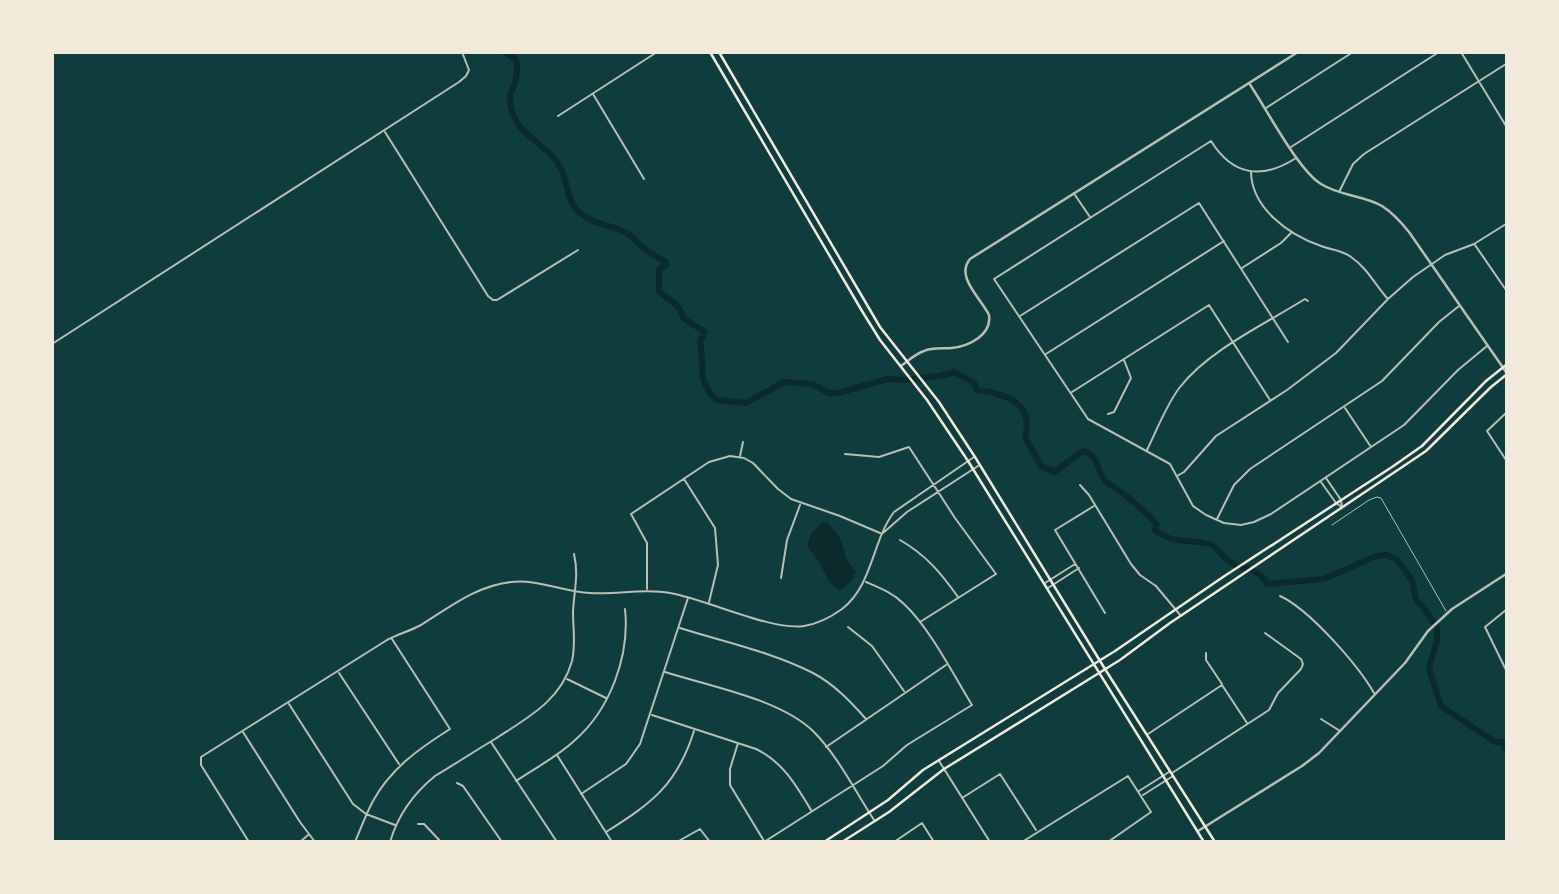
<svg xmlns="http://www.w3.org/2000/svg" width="1559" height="894" font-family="'DM Sans',sans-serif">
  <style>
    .water { fill: #0a2a2b }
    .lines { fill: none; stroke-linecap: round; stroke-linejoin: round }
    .river { stroke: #0a2a2b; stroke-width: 6 }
    .service { stroke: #b8beb3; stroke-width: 1 }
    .minor { stroke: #b8beb3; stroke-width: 2 }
    .tertiary { stroke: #b8beb3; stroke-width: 2.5 }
    .secondary { stroke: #f1e9da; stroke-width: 2.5 }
  </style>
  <rect width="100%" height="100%" fill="#0f3d3e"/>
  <!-- water -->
  <path class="water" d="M 822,522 L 828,523 L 840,538 L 847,560 L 856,572 L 852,581 L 839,591 C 828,584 824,569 817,559 C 814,554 810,551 807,546 L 811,534 Z"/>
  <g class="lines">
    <!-- river -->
    <path class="river" d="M 505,52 C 507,54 513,57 515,59 C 520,67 515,87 510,94 C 508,135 546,140 560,167 C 568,180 566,200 578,211 C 595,226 609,224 627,233 C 633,237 634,239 639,244 C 646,251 657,257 666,262 L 666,265 L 659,270 L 659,291 C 668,300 681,304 683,318 L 705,332 L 700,341 C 706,366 695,378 716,400 L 746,403 L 784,382 L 812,384 L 829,393 L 838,393 L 888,379 L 903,380 L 940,376 L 955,372 L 974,383 L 977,390 C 1006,394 1035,403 1025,437 L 1041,466 L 1054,472 L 1083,451 C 1099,455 1096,470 1105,481 C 1111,486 1118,489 1124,494 C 1135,503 1148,514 1157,525 L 1155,530 C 1175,546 1189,538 1209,544 C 1219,547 1221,557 1230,562 C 1242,570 1261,568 1267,584 L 1324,579 L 1376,556 L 1387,555 L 1397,560 L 1412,580 L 1416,600 L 1424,608 L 1437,628 L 1437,640 L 1429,668 L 1441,706 L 1495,742 L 1502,742 L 1506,750"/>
    <!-- service -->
    <path class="service" d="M 1332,525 L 1369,500 L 1377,497 L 1381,498 L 1446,611"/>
    <!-- minor -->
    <path class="minor" d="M 1461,52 L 1506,126
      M 593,94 L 644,179
      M 1266,108 L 1353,52
      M 558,116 L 657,52
      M 385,132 L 488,296 L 493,300 L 497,300 L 578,250
      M 1291,147 L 1439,52
      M 1296,158 C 1262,180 1233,176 1211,141 L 994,279 L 1088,419 L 1170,464 L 1193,506 L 1206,515 L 1224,523 L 1241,525 L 1254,522 L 1271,514 L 1404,425 L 1458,370 L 1487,346
      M 1251,171 C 1251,208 1289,235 1321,246 C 1331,250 1342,250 1351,257 C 1366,267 1375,284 1387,298
      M 1339,192 L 1353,164 L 1364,154 L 1506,64
      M 1075,195 L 1090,217
      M 1475,245 L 1506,290
      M 1242,268 L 1281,243 L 1291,233
      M 1020,316 L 1199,203 L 1288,342
      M 52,344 L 459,82 L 466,76 L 469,70 L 462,52
      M 1046,354 L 1224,241
      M 1072,392 L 1209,305 L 1270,400
      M 1345,408 L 1371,447
      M 1506,413 L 1487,431 L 1506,460
      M 1108,414 L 1114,412 L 1131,378 L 1124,360
      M 1147,450 C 1157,430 1166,405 1180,387 C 1209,350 1265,324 1305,299 L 1308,301
      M 845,454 L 879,457 L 909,447 L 955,518 L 996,574 L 920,622
      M 740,456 L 743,442
      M 1177,476 L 1184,472 L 1216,436 L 1287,390 L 1336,353 L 1388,299 L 1413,277 L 1445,255 L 1474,244 L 1506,224
      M 1326,478 L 1341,500 L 1342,507
      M 684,479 L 715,528 L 718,565 L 709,602
      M 1321,482 L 1336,503 L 1342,507
      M 1080,485 L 1089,495 L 1131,564 L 1140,575 L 1156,586 L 1181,616
      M 1094,506 L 1055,530 L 1105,613
      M 1217,519 L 1234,485 L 1250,469 L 1382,381 L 1439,322 L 1459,306
      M 883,533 L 907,512 L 978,466
      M 900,540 C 926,555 941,573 958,597
      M 781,578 L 787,540 L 800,505
      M 1045,583 L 1075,564
      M 1048,588 L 1079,568
      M 647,589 L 647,543 L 631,514 L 709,462 L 730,456 L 744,458 L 753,463 L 778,489 L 791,499 L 840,516 L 880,533
      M 1280,596 C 1309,609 1358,665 1374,693
      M 1506,610 L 1485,627 L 1506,670
      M 848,627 L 872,646 L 904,691
      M 680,628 C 724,642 772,652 813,673 C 834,684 851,702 866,719
      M 1206,653 L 1206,660 L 1222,684
      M 665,672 C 709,686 780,699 813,731 C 838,756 855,791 874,820
      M 339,673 L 399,764
      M 567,679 L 606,698
      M 289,704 L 353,804 L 366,814 L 395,825
      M 652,715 L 756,749 C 783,762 796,785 811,810
      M 1321,719 L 1340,731
      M 243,732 L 300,822 L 315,842
      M 1148,734 L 1222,685 L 1247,723
      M 491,742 L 557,842
      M 738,743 L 730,769 L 730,785 L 764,841
      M 826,747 L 946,665
      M 557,755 L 612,842
      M 939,761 L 990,842
      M 1172,773 L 1269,710 L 1278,693 L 1301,669 L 1303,664 L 1301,659 L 1265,633
      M 516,781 C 535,768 557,757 574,741 C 610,710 630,656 625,609
      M 457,783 L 463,786 L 502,842
      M 1139,791 L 1169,772
      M 581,794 L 626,764 L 640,744 L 688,598
      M 1143,795 L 1173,776
      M 962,798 L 1000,774 L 1036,830
      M 418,824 L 424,824 L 441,842
      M 606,832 C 652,803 677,785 694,731
      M 249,842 L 201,765 L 201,757 L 387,640 C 398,634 410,631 421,625 C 450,607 476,586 511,582 C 539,579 563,592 590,593 C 617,595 643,588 670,593 C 706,599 771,631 804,626 C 817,624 831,617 842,609 C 873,585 872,541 894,512 L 974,457
      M 300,842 L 308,835
      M 355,842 C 361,828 366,814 373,801 C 391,768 420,748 450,729 L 392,639
      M 390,842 C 398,815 414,793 435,776 C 455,764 475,751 495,739 C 527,718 561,701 572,661 C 576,644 573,629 573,612 C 574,590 579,576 574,554
      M 677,842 L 700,829 L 710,842
      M 764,842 L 883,766 L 907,745 L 972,705 C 953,674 929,627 904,604 C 893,593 880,588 866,582
      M 894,842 L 922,823 L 934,842
      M 1022,842 L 1128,776 L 1151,812 L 1108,842"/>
    <!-- tertiary -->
    <path class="tertiary" d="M 1249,83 C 1266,108 1298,170 1321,184 C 1340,196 1363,195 1382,206 C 1393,213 1401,222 1409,232 L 1506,372
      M 901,366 C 908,361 915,354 924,351 C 932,347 943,349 952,348 C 969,346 992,335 989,315 C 981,298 955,277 970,259 L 1298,52
      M 1198,831 L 1302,766 L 1319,753 L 1405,663 L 1428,631 L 1452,609 L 1506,574"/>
    <!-- secondary -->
    <path class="secondary" d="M 710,52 L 862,311 L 880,340 L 927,400 L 968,461 L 1204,842
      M 719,52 L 880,327 L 939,402 L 975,457 L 1105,669 L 1215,842
      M 824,842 L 888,800 L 923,770 L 1115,651 L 1223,577 L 1392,467 L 1422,446 L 1486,381 L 1506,365
      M 842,842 L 889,812 L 944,769 L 1120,660 L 1170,623 L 1426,451 L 1491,387 L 1506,375"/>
  </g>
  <!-- border -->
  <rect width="1559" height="894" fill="none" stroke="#f1e9da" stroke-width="108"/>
</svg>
